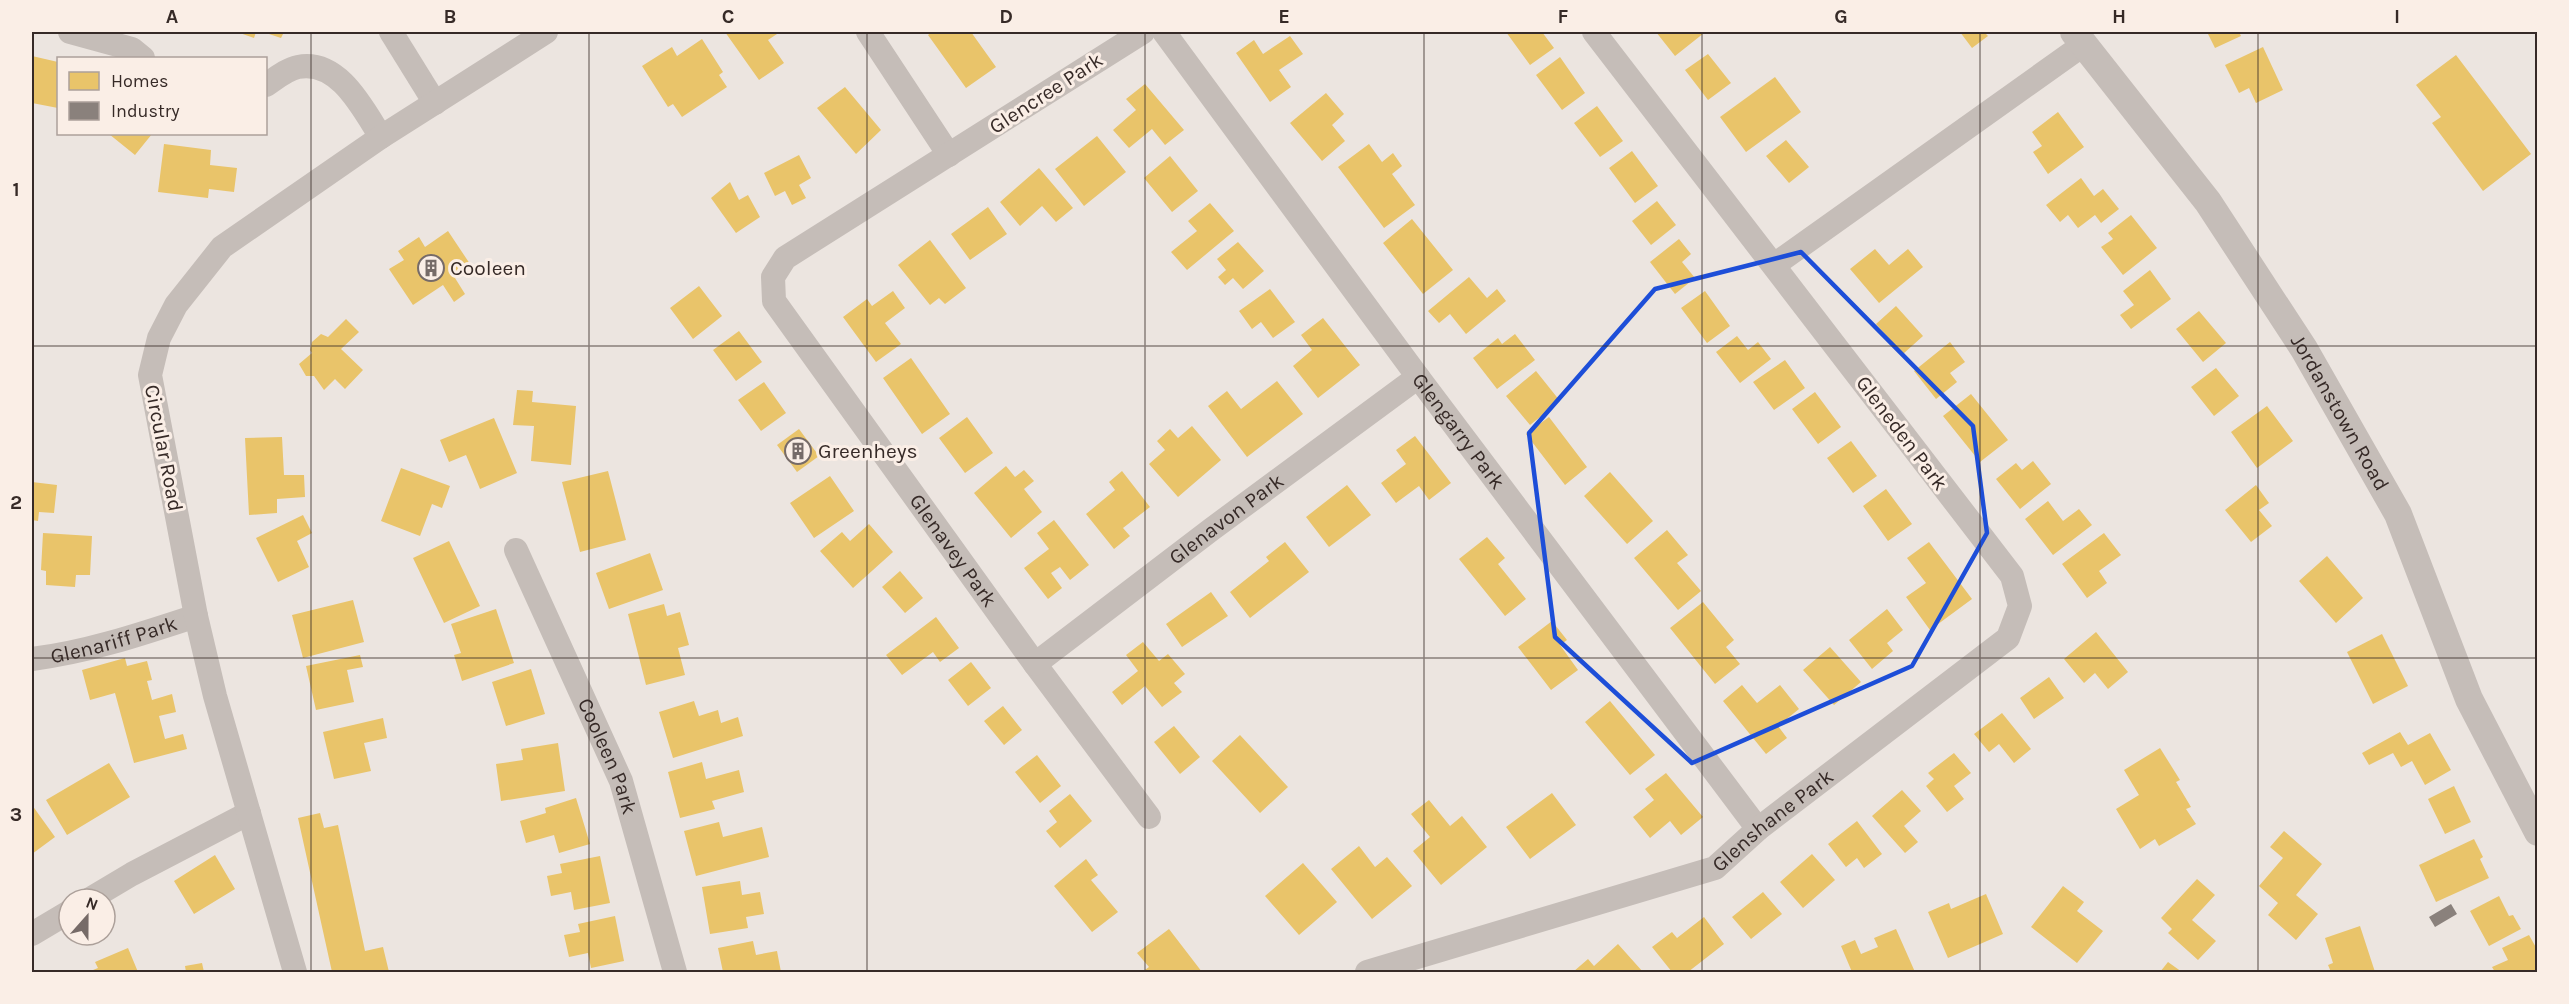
<svg xmlns="http://www.w3.org/2000/svg" width="2569" height="1004" font-family="Karla,sans-serif">
  <style>
    .homes { fill: #e9c46a }
    .industry { fill: #8a817c }
    .lines { fill: none; stroke-linecap: round; stroke-linejoin: round }
    .minor { stroke: #c5bdb8; stroke-width: 24 }
    .tertiary { stroke: #c5bdb8; stroke-width: 28 }
    .marked { fill: none; stroke: #1d4ed8; stroke-width: 4.5; stroke-linejoin: round }
    .grid { fill: none; stroke: #362a27; stroke-width: 1.5; stroke-opacity: 0.55 }
    .labels { text-anchor: middle; stroke-width: 6; stroke-linejoin: round; paint-order: stroke }
    .street-label { font-size: 21px; fill: #362a27; stroke: #faeee6 }
    .poi-label { font-size: 21px; fill: #362a27; stroke: #faeee6; text-anchor: start }
    .neatline { fill: none; stroke: #362a27; stroke-width: 2 }
    .grid-label { font-size: 20px; text-anchor: middle; font-weight: bold; fill: #362a27 }
  </style>
  <rect width="100%" height="100%" fill="#ece5e0"/>
  <!-- homes -->
  <path class="homes" d="M 237,32 L 256,32 L 254,38 Z
    M 263,32 L 284,32 L 281,38 Z
    M 725,32 L 780,32 L 768,40 L 784,63 L 759,80 Z
    M 932,32 L 971,32 L 996,67 L 966,88 L 928,35 Z
    M 1506,32 L 1542,32 L 1554,48 L 1530,65 Z
    M 1656,32 L 1702,32 L 1704,33 L 1675,56 Z
    M 1960,32 L 1984,32 L 1988,36 L 1972,48 Z
    M 2207,32 L 2239,32 L 2241,36 L 2215,48 Z
    M 1290,36 L 1303,54 L 1279,70 L 1291,87 L 1270,102 L 1236,53 L 1254,40 L 1263,54 Z
    M 702,39 L 723,72 L 719,75 L 727,87 L 682,117 L 673,104 L 668,107 L 642,66 L 672,47 L 677,56 Z
    M 2263,47 L 2283,90 L 2256,103 L 2249,88 L 2239,93 L 2225,65 Z
    M 1708,54 L 1731,83 L 1708,100 L 1685,70 Z
    M 2456,55 L 2531,154 L 2483,191 L 2432,123 L 2441,117 L 2416,85 Z
    M 32,56 L 58,62 L 58,108 L 32,103 Z
    M 1560,57 L 1585,93 L 1562,110 L 1536,75 Z
    M 1775,77 L 1801,112 L 1746,152 L 1720,117 Z
    M 1145,84 L 1184,130 L 1165,145 L 1152,129 L 1129,148 L 1113,130 L 1136,110 L 1126,99 Z
    M 845,87 L 881,130 L 856,154 L 817,108 Z
    M 1326,93 L 1344,114 L 1332,125 L 1345,141 L 1322,161 L 1290,123 Z
    M 1597,106 L 1623,141 L 1600,157 L 1574,123 Z
    M 2058,112 L 2084,147 L 2048,174 L 2033,152 L 2042,146 L 2032,132 Z
    M 109,134 L 152,134 L 135,155 Z
    M 1097,136 L 1126,172 L 1084,206 L 1055,169 Z
    M 1786,140 L 1809,167 L 1789,183 L 1766,156 Z
    M 164,144 L 211,150 L 210,165 L 237,168 L 234,192 L 209,189 L 208,198 L 158,192 Z
    M 1369,144 L 1382,162 L 1393,153 L 1402,166 L 1392,174 L 1415,205 L 1384,228 L 1338,167 Z
    M 1632,151 L 1658,186 L 1635,203 L 1609,168 Z
    M 799,155 L 811,178 L 799,185 L 806,198 L 792,205 L 785,191 L 775,196 L 764,173 Z
    M 1170,156 L 1198,191 L 1172,212 L 1144,178 Z
    M 1039,168 L 1073,208 L 1056,222 L 1042,206 L 1020,226 L 1000,202 Z
    M 2081,178 L 2094,196 L 2103,189 L 2119,209 L 2101,223 L 2095,215 L 2078,228 L 2068,215 L 2060,222 L 2046,205 Z
    M 730,182 L 739,200 L 748,195 L 760,217 L 736,233 L 711,198 Z
    M 1657,201 L 1676,225 L 1651,245 L 1632,221 Z
    M 1210,203 L 1234,231 L 1187,270 L 1171,252 L 1197,231 L 1188,221 Z
    M 988,207 L 1007,234 L 970,260 L 951,234 Z
    M 2131,215 L 2157,248 L 2123,275 L 2101,247 L 2113,239 L 2108,233 Z
    M 1412,219 L 1453,270 L 1423,294 L 1383,243 Z
    M 448,231 L 472,267 L 455,278 L 465,294 L 454,302 L 443,285 L 413,305 L 389,269 L 404,260 L 398,251 L 419,237 L 425,247 Z
    M 1679,239 L 1691,254 L 1682,262 L 1695,278 L 1675,294 L 1650,262 Z
    M 930,240 L 966,288 L 945,304 L 939,298 L 930,305 L 898,265 Z
    M 1238,242 L 1264,271 L 1243,289 L 1233,278 L 1225,285 L 1218,277 L 1226,270 L 1217,259 Z
    M 1875,249 L 1889,265 L 1908,249 L 1923,267 L 1879,303 L 1850,269 Z
    M 2150,270 L 2171,299 L 2131,329 L 2120,315 L 2134,305 L 2123,291 Z
    M 1469,277 L 1487,298 L 1497,289 L 1506,301 L 1466,334 L 1450,314 L 1439,323 L 1428,311 Z
    M 699,286 L 722,316 L 693,339 L 670,308 Z
    M 1270,289 L 1295,322 L 1273,338 L 1261,322 L 1252,329 L 1239,311 Z
    M 893,291 L 905,308 L 885,323 L 901,344 L 876,362 L 843,317 L 867,299 L 872,306 Z
    M 1705,291 L 1730,326 L 1707,343 L 1681,308 Z
    M 1896,306 L 1923,336 L 1903,354 L 1876,324 Z
    M 2199,311 L 2226,343 L 2203,362 L 2176,329 Z
    M 1323,318 L 1360,365 L 1318,398 L 1293,366 L 1312,350 L 1301,335 Z
    M 346,319 L 359,332 L 341,349 L 363,370 L 345,389 L 335,379 L 324,390 L 314,376 L 306,376 L 299,364 L 312,353 L 310,350 L 312,342 L 321,334 L 328,337 Z
    M 739,331 L 762,362 L 736,381 L 713,350 Z
    M 1515,334 L 1535,360 L 1497,389 L 1473,358 L 1498,338 L 1502,344 Z
    M 1737,336 L 1748,350 L 1758,342 L 1771,359 L 1740,383 L 1716,352 Z
    M 1950,342 L 1965,362 L 1950,373 L 1957,382 L 1936,399 L 1914,371 Z
    M 911,358 L 950,414 L 922,434 L 883,378 Z
    M 1785,360 L 1805,388 L 1774,410 L 1753,382 Z
    M 2216,368 L 2239,396 L 2214,416 L 2191,387 Z
    M 1536,371 L 1560,401 L 1530,425 L 1506,396 Z
    M 1277,381 L 1303,414 L 1247,457 L 1208,406 L 1227,391 L 1241,409 Z
    M 764,382 L 786,413 L 761,431 L 738,400 Z
    M 517,390 L 533,391 L 532,402 L 576,406 L 571,465 L 531,461 L 534,426 L 513,425 Z
    M 1815,392 L 1841,427 L 1818,444 L 1792,409 Z
    M 1971,394 L 2008,440 L 1980,462 L 1943,416 Z
    M 2267,406 L 2293,441 L 2257,468 L 2231,432 Z
    M 967,417 L 993,453 L 965,473 L 939,438 Z
    M 1549,417 L 1587,467 L 1565,485 L 1526,434 Z
    M 494,418 L 517,473 L 480,489 L 466,455 L 449,462 L 440,440 Z
    M 1192,426 L 1221,460 L 1178,497 L 1149,464 L 1165,450 L 1157,441 L 1170,429 L 1178,438 Z
    M 799,429 L 819,456 L 797,472 L 777,445 Z
    M 1415,436 L 1451,483 L 1429,500 L 1419,486 L 1396,503 L 1381,483 L 1406,464 L 1396,450 Z
    M 282,437 L 284,475 L 304,475 L 305,497 L 277,499 L 277,513 L 249,515 L 245,438 Z
    M 1851,441 L 1877,476 L 1853,493 L 1827,458 Z
    M 2033,461 L 2051,484 L 2020,509 L 1996,479 L 2016,463 L 2022,470 Z
    M 1006,466 L 1015,477 L 1024,470 L 1034,481 L 1024,489 L 1042,512 L 1011,538 L 974,493 Z
    M 401,468 L 450,486 L 442,508 L 432,504 L 420,536 L 381,521 Z
    M 608,471 L 626,540 L 580,552 L 562,482 Z
    M 1122,471 L 1150,507 L 1123,528 L 1130,536 L 1114,549 L 1086,514 L 1115,490 L 1109,482 Z
    M 1610,472 L 1653,521 L 1627,544 L 1584,496 Z
    M 830,476 L 854,511 L 814,538 L 790,503 Z
    M 32,482 L 57,485 L 54,513 L 39,512 L 38,521 L 32,520 Z
    M 1347,485 L 1371,515 L 1329,547 L 1306,517 Z
    M 2256,485 L 2269,503 L 2259,510 L 2272,526 L 2251,542 L 2225,510 Z
    M 1886,489 L 1912,524 L 1888,541 L 1863,506 Z
    M 2048,501 L 2063,521 L 2079,509 L 2092,525 L 2053,555 L 2025,519 Z
    M 303,515 L 312,533 L 297,541 L 309,567 L 278,582 L 256,538 Z
    M 1054,520 L 1089,565 L 1070,580 L 1060,567 L 1051,573 L 1062,588 L 1048,599 L 1024,568 L 1049,549 L 1037,533 Z
    M 869,524 L 893,552 L 853,588 L 820,551 L 842,532 L 850,541 Z
    M 1667,530 L 1688,555 L 1677,563 L 1701,591 L 1678,610 L 1634,558 Z
    M 43,533 L 92,536 L 90,575 L 76,575 L 75,587 L 46,585 L 46,571 L 41,570 Z
    M 2104,533 L 2121,555 L 2099,571 L 2107,583 L 2087,598 L 2062,564 Z
    M 1487,537 L 1505,558 L 1498,564 L 1526,599 L 1505,616 L 1459,559 Z
    M 449,541 L 480,606 L 444,623 L 413,558 Z
    M 1285,542 L 1309,572 L 1250,618 L 1230,592 L 1269,561 L 1266,557 Z
    M 1929,542 L 1972,599 L 1930,630 L 1906,597 L 1926,583 L 1907,558 Z
    M 650,553 L 663,590 L 609,609 L 596,573 Z
    M 2327,556 L 2363,598 L 2336,623 L 2299,581 Z
    M 900,571 L 923,598 L 905,613 L 882,587 Z
    M 1211,592 L 1228,616 L 1182,647 L 1166,624 Z
    M 353,600 L 364,642 L 303,658 L 292,615 Z
    M 1703,602 L 1734,640 L 1726,647 L 1740,664 L 1715,684 L 1670,628 Z
    M 664,604 L 667,616 L 680,612 L 689,645 L 678,648 L 685,675 L 646,685 L 628,614 Z
    M 496,609 L 514,663 L 462,681 L 454,655 L 461,653 L 451,624 Z
    M 1887,609 L 1903,630 L 1887,643 L 1893,651 L 1872,669 L 1849,640 Z
    M 936,617 L 959,648 L 940,662 L 933,652 L 902,675 L 886,655 Z
    M 1552,621 L 1567,640 L 1560,645 L 1578,670 L 1551,690 L 1518,647 Z
    M 2096,632 L 2128,672 L 2108,689 L 2095,673 L 2084,683 L 2064,659 Z
    M 2382,634 L 2408,686 L 2373,704 L 2347,652 Z
    M 1143,642 L 1159,661 L 1168,654 L 1185,674 L 1174,683 L 1182,692 L 1162,707 L 1145,686 L 1122,705 L 1112,692 L 1138,671 L 1126,655 Z
    M 1830,647 L 1861,682 L 1834,705 L 1803,670 Z
    M 360,655 L 363,667 L 347,670 L 354,702 L 316,710 L 306,666 Z
    M 125,658 L 127,666 L 147,661 L 152,680 L 147,681 L 152,700 L 172,694 L 176,712 L 159,716 L 165,739 L 183,734 L 187,749 L 134,763 L 115,693 L 90,700 L 82,670 Z
    M 971,662 L 991,688 L 968,706 L 948,680 Z
    M 531,669 L 545,714 L 506,726 L 492,682 Z
    M 2049,677 L 2064,698 L 2034,719 L 2020,698 Z
    M 1742,685 L 1757,703 L 1780,685 L 1799,709 L 1778,726 L 1787,738 L 1766,754 L 1723,701 Z
    M 694,701 L 699,716 L 718,710 L 721,723 L 738,717 L 743,736 L 673,758 L 659,712 Z
    M 1610,701 L 1655,755 L 1630,775 L 1585,722 Z
    M 1003,706 L 1022,730 L 1004,745 L 984,721 Z
    M 2002,713 L 2031,749 L 2014,763 L 1999,744 L 1989,752 L 1974,734 Z
    M 383,718 L 387,738 L 364,743 L 371,771 L 334,779 L 323,732 Z
    M 1174,726 L 1200,757 L 1180,774 L 1154,742 Z
    M 2400,732 L 2408,745 L 2430,733 L 2451,770 L 2425,785 L 2412,761 L 2401,767 L 2393,753 L 2369,765 L 2362,753 Z
    M 1240,735 L 1288,787 L 1260,813 L 1212,761 Z
    M 558,743 L 565,791 L 501,801 L 496,764 L 523,760 L 521,749 Z
    M 2160,748 L 2180,780 L 2176,782 L 2191,807 L 2186,809 L 2196,824 L 2159,846 L 2155,839 L 2140,849 L 2116,809 L 2139,795 L 2124,770 Z
    M 1954,753 L 1971,773 L 1954,786 L 1964,799 L 1947,812 L 1926,786 L 1934,779 L 1928,773 Z
    M 1037,755 L 1061,786 L 1040,803 L 1015,772 Z
    M 702,762 L 706,779 L 739,770 L 744,792 L 712,801 L 715,809 L 680,818 L 668,772 Z
    M 109,763 L 130,797 L 67,835 L 46,800 Z
    M 1666,773 L 1703,817 L 1681,835 L 1670,821 L 1650,838 L 1633,817 L 1654,800 L 1645,789 Z
    M 2454,786 L 2471,822 L 2445,834 L 2428,799 Z
    M 1902,790 L 1921,811 L 1904,826 L 1918,842 L 1905,853 L 1872,816 Z
    M 1552,793 L 1576,825 L 1530,859 L 1506,827 Z
    M 1070,794 L 1092,821 L 1060,848 L 1046,831 L 1057,822 L 1049,811 Z
    M 576,798 L 590,844 L 559,853 L 554,835 L 526,843 L 520,821 L 546,813 L 545,808 Z
    M 1429,800 L 1450,826 L 1462,816 L 1487,847 L 1441,885 L 1413,851 L 1430,837 L 1411,814 Z
    M 32,805 L 55,837 L 32,854 Z
    M 320,813 L 324,828 L 338,825 L 365,951 L 383,947 L 389,972 L 332,972 L 298,818 Z
    M 1857,821 L 1882,854 L 1864,868 L 1857,858 L 1846,867 L 1828,844 Z
    M 719,822 L 723,837 L 762,827 L 769,857 L 696,876 L 684,831 Z
    M 2284,831 L 2322,864 L 2296,895 L 2318,914 L 2296,940 L 2268,915 L 2278,903 L 2259,886 L 2283,858 L 2270,847 Z
    M 2474,839 L 2483,857 L 2480,859 L 2489,878 L 2436,902 L 2419,865 Z
    M 1359,846 L 1375,867 L 1387,857 L 1412,886 L 1372,919 L 1331,869 Z
    M 1812,854 L 1835,880 L 1803,908 L 1780,882 Z
    M 215,855 L 235,889 L 194,914 L 174,881 Z
    M 600,856 L 610,903 L 574,910 L 571,892 L 551,896 L 547,876 L 562,873 L 560,864 Z
    M 1086,859 L 1098,875 L 1091,880 L 1118,912 L 1092,932 L 1054,886 Z
    M 1303,863 L 1337,902 L 1299,935 L 1265,896 Z
    M 2197,879 L 2215,895 L 2192,920 L 2216,941 L 2198,960 L 2168,933 L 2172,929 L 2161,918 Z
    M 740,881 L 742,895 L 760,892 L 764,914 L 746,917 L 748,928 L 710,934 L 702,887 Z
    M 2063,886 L 2084,902 L 2077,911 L 2103,931 L 2077,963 L 2031,927 Z
    M 1763,892 L 1782,914 L 1751,939 L 1732,917 Z
    M 1986,894 L 2003,934 L 1948,958 L 1928,912 L 1949,903 L 1951,909 Z
    M 2499,896 L 2509,916 L 2513,915 L 2521,929 L 2489,946 L 2470,911 Z
    M 615,916 L 624,961 L 591,968 L 588,953 L 569,957 L 564,935 L 580,932 L 578,924 Z
    M 1704,917 L 1724,944 L 1688,972 L 1672,972 L 1652,947 L 1672,932 L 1677,938 Z
    M 2360,926 L 2375,972 L 2331,972 L 2328,965 L 2333,963 L 2325,938 Z
    M 1169,929 L 1202,972 L 1142,972 L 1149,967 L 1137,953 Z
    M 1896,929 L 1915,972 L 1852,972 L 1841,946 L 1855,940 L 1861,954 L 1878,947 L 1874,938 Z
    M 2529,935 L 2538,951 L 2538,972 L 2495,972 L 2492,967 L 2508,960 L 2502,948 Z
    M 753,941 L 756,955 L 777,951 L 781,972 L 723,972 L 718,948 Z
    M 1618,944 L 1643,972 L 1573,972 L 1588,959 L 1594,966 Z
    M 128,948 L 138,972 L 88,972 L 98,968 L 95,962 Z
    M 2168,962 L 2182,972 L 2160,972 Z
    M 202,963 L 204,972 L 186,972 L 185,966 Z"/>
  <!-- industry -->
  <path class="industry" d="M 2451,904 L 2457,914 L 2435,927 L 2429,917 Z"/>
  <g class="lines">
    <!-- minor -->
    <g class="minor">
      <path d="M 70,32 L 132,49 L 143,58"/>
      <path d="M 391,32 L 435,103"/>
      <path d="M 868,32 L 949,155"/>
      <path id="s1" d="M 1143,32 L 785,258 L 773,277 L 774,301 L 1035,664 L 1149,817"/>
      <path id="s2" d="M 1164,32 L 1418,377 L 1758,829"/>
      <path d="M 266,85 C 275,79 287,69 298,67 C 339,59 363,109 381,137"/>
      <path d="M 1774,265 L 2083,45"/>
      <path id="s3" d="M 516,550 L 621,781 L 675,972"/>
      <path id="s4" d="M 32,659 C 88,652 141,634 196,616"/>
      <path id="s5" d="M 1035,664 L 1212,529 L 1418,377"/>
      <path d="M 90,899 L 132,874 L 249,813"/>
      <path d="M 32,934 L 69,912"/>
      <path d="M 295,972 L 215,696 L 196,616 L 150,375 L 159,338 L 176,305 L 222,247 L 381,137 L 546,32"/>
      <path id="s6" d="M 1367,972 L 1715,868 L 1758,829 L 2008,638 L 2020,606 L 2012,576 L 1594,32"/>
    </g>
    <!-- tertiary -->
    <path class="tertiary" id="s7" d="M 2074,32 L 2208,202 L 2304,349 L 2398,514 L 2469,699 L 2538,832"/>
  </g>
  <!-- marked area -->
  <path class="marked" d="M 1801,252 L 1973,426 L 1987,533 L 1912,666 L 1692,763 L 1555,637 L 1529,433 L 1655,289 Z"/>
  <!-- grid -->
  <path class="grid" d="M 311,32 L 311,972M 589,32 L 589,972M 867,32 L 867,972M 1145,32 L 1145,972M 1424,32 L 1424,972M 1702,32 L 1702,972M 1980,32 L 1980,972M 2258,32 L 2258,972M 32,346 L 2538,346M 32,658 L 2538,658"/>
  <!-- icons -->
  <defs>
    <symbol id="building-ring" viewBox="-11 -11 22 22"><circle r="9.5" fill="#faeee6" stroke="#766b68" stroke-width="1.5"/><path d="M-4-6H4V6H1V3H-1V6H-4ZM-2.5-4.3h1.7v1.8h-1.7ZM.8-4.3h1.7v1.8H.8ZM-2.5-1h1.7V.8h-1.7ZM.8-1h1.7V.8H.8Z" fill="#766b68"/></symbol>
  </defs>
  <g fill-rule="evenodd">
    <use href="#building-ring" x="416" y="253" width="30" height="30"/>
    <use href="#building-ring" x="783" y="436" width="30" height="30"/>
  </g>
  <g class="labels">
    <!-- street labels -->
    <g class="street-label">
      <text transform="translate(1046 93) rotate(-33)" y="7">Glencree Park</text>
      <text dy="7" stroke="none"><textPath href="#s7" startOffset="465">Jordanstown Road</textPath></text>
      <text dy="7" stroke="none"><textPath href="#s2" startOffset="496">Glengarry Park</textPath></text>
      <text transform="translate(1902 433) rotate(53)" y="7">Gleneden Park</text>
      <text transform="translate(164 448) rotate(79)" y="7">Circular Road</text>
      <text dy="7" stroke="none"><textPath href="#s5" startOffset="240">Glenavon Park</textPath></text>
      <text dy="7" stroke="none"><textPath href="#s1" startOffset="777">Glenavey Park</textPath></text>
      <text dy="7" stroke="none"><textPath href="#s4" startOffset="84">Glenariff Park</textPath></text>
      <text dy="7" stroke="none"><textPath href="#s3" startOffset="226">Cooleen Park</textPath></text>
      <text dy="7" stroke="none"><textPath href="#s6" startOffset="438">Glenshane Park</textPath></text>
    </g>
    <!-- poi labels -->
    <g class="poi-label">
      <text x="450" y="275">Cooleen</text>
      <text x="818" y="458">Greenheys</text>
    </g>
  </g>
  <!-- border -->
  <rect width="2569" height="1004" fill="none" stroke="#faeee6" stroke-width="66"/>
  <!-- legend -->
  <rect x="57" y="57" width="210" height="78" fill="#faeee6" stroke="#aca09a" stroke-width="1.5"/>
  <rect x="69" y="72" width="30" height="18" fill="#e9c46a" stroke="#aca09a" stroke-width="1.5"/>
  <text x="111" y="87" font-size="18" fill="#362a27">Homes</text>
  <rect x="69" y="102" width="30" height="18" fill="#8a817c" stroke="#aca09a" stroke-width="1.5"/>
  <text x="111" y="117" font-size="18" fill="#362a27">Industry</text>
  <!-- north arrow -->
  <g transform="translate(87 917) rotate(21)"><circle r="28" fill="#faeee6" stroke="#aca09a" stroke-width="1.5"/>
  <path d="M0-4.5L10 22L0 15L-10 22Z" fill="#766b68"/>
  <text y="-9" font-size="16" font-weight="bold" text-anchor="middle" fill="#362a27">N</text>
  </g>
  <rect x="33" y="33" width="2503" height="938" class="neatline"/>
  <g class="grid-label">
    <text x="172" y="23">A</text>
    <text x="450" y="23">B</text>
    <text x="728" y="23">C</text>
    <text x="1006" y="23">D</text>
    <text x="1284" y="23">E</text>
    <text x="1563" y="23">F</text>
    <text x="1841" y="23">G</text>
    <text x="2119" y="23">H</text>
    <text x="2397" y="23">I</text>
    <text x="16" y="196">1</text>
    <text x="16" y="509">2</text>
    <text x="16" y="821">3</text>
  </g>
</svg>
